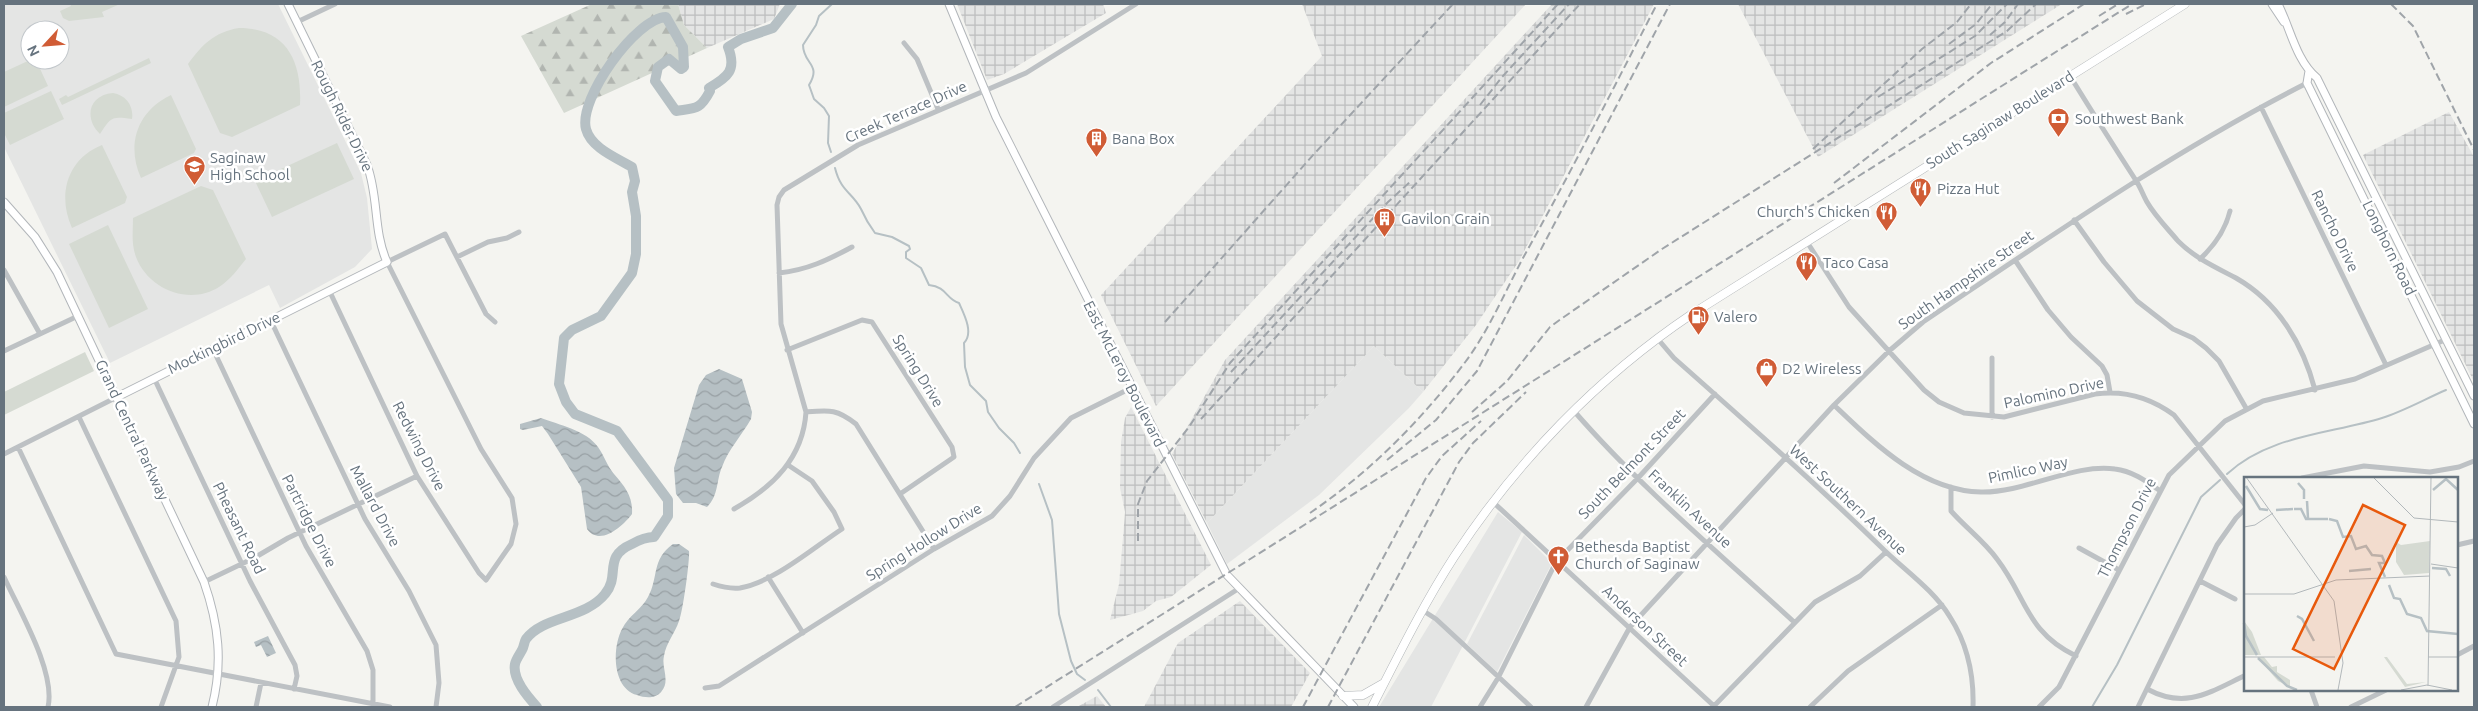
<svg xmlns="http://www.w3.org/2000/svg" width="2478" height="711" font-family="Ubuntu,sans-serif">
  <style>
    .built { fill: #e4e5e4; fill-rule: evenodd }
    .industrial { fill: url(#industrial-grid) }
    .forest { fill: url(#forest-firs) }
    .park { fill: #d5dad2 }
    .water { fill: url(#water-waves) }
    .lines { fill: none; stroke-linecap: round; stroke-linejoin: round }
    .stream { stroke: #b6c0c4; stroke-width: 2 }
    .river { stroke: #b6c0c4; stroke-width: 10 }
    .secondary-casing { stroke: #b2b6ba; stroke-width: 9 }
    .primary-casing { stroke: #b1b5b8; stroke-width: 9 }
    .street { stroke: #bdc1c4; stroke-width: 5 }
    .secondary { stroke: #fff; stroke-width: 7 }
    .primary { stroke: #fff; stroke-width: 8 }
    .rail { stroke: #9fa4a9; stroke-width: 2; stroke-dasharray: 8 4; stroke-linecap: butt }
    .labels { text-anchor: middle; stroke-width: 5; stroke-linejoin: round; paint-order: stroke }
    .street-label { font-size: 15px; fill: #66737e; stroke: #fff }
    .poi-label { font-size: 15px; fill: #66737e; stroke: #fff; text-anchor: start }
    .inset-river { fill: none; stroke: #b6c0c4; stroke-width: 2.5 }
    .inset-road { fill: none; stroke: #b2b8bb; stroke-width: 1 }
    .view { fill: #e8590c; fill-opacity: 0.15; stroke: #e8590c; stroke-width: 2.5 }
    .inset-edge { fill: none; stroke: #66737e; stroke-width: 2.5 }
  </style>
  <defs>
    <pattern id="industrial-grid" width="8" height="8" patternUnits="userSpaceOnUse" patternTransform="scale(1.25)"><rect width="8" height="8" fill="#e4e5e4"/><path d="M0 4h8M4 0v8" fill="none" stroke="#bdbebe"/></pattern>
    <pattern id="forest-firs" width="22" height="20" patternUnits="userSpaceOnUse" patternTransform="scale(1.25)"><rect width="22" height="20" fill="#d5dad2"/><path d="M5 1l3.5 6h-7zM16 11l3.5 6h-7z" fill="#b1b5b0"/></pattern>
    <pattern id="water-waves" width="16" height="10" patternUnits="userSpaceOnUse" patternTransform="scale(1.25)"><rect width="16" height="10" fill="#b6c0c4"/><path d="M0 5q4-4 8 0t8 0" fill="none" stroke="#98a0a4"/></pattern>
  </defs>
  <rect width="100%" height="100%" fill="#f4f4f0"/>
  <!-- built -->
  <path class="built" d="M 4,4 L 278,4 L 361,173 L 367,198 L 372,249 L 355,267 L 280,308 L 269,285 L 110,363 L 4,147 ZM 30,30 L 60,30 L 60,60 L 30,60 Z
    M 1374,346 L 1423,392 L 1409,408 L 1319,495 L 1227,564 L 1207,523 Z
    M 1498,512 L 1522,532 L 1431,707 L 1379,707 Z
    M 1524,535 L 1552,563 L 1497,672 L 1467,644 Z"/>
  <!-- industrial -->
  <path class="industrial" d="M 678,4 L 780,4 L 774,19 L 707,48 L 684,25 Z
    M 957,4 L 1103,4 L 1106,13 L 1004,74 L 987,80 Z
    M 1302,4 L 1526,4 L 1156,406 L 1101,295 L 1322,56 Z
    M 1552,4 L 1654,4 L 1519,261 L 1476,325 L 1423,392 L 1374,346 L 1207,523 L 1172,454 L 1225,360 Z
    M 1738,4 L 2062,4 L 1818,157 Z
    M 2449,112 L 2474,157 L 2474,382 L 2363,155 Z
    M 1131,407 L 1211,565 L 1171,597 L 1156,601 L 1143,611 L 1110,620 L 1119,584 L 1123,537 L 1125,512 L 1120,488 L 1121,442 L 1125,418 Z
    M 1240,601 L 1310,673 L 1291,707 L 1144,707 L 1178,643 Z
    M 1097,696 L 1106,707 L 1077,707 Z"/>
  <!-- forest -->
  <path class="forest" d="M 592,4 L 678,4 L 684,25 L 707,48 L 564,113 L 521,36 Z"/>
  <!-- park -->
  <path class="park" d="M 70,4 L 120,4 L 102,12 L 104,17 L 69,21 L 63,18 L 60,11 L 71,6 Z
    M 239,28 C 288,28 302,63 300,105 L 232,137 L 220,133 L 188,64 C 202,45 214,32 239,28 Z
    M 149,58 L 151,63 L 62,105 L 59,99 L 66,95 L 68,97 Z
    M 30,60 L 36,60 L 48,86 L 4,107 L 4,72 Z
    M 51,91 L 64,119 L 10,145 L 4,133 L 4,113 Z
    M 113,93 C 126,95 134,106 132,119 C 111,116 111,117 100,134 C 84,119 88,95 113,93 Z
    M 171,95 L 196,149 L 194,153 L 141,178 C 126,145 137,111 171,95 Z
    M 337,143 L 354,179 L 272,217 L 255,181 Z
    M 102,145 L 127,197 L 125,203 L 72,228 C 57,195 67,159 102,145 Z
    M 201,186 L 213,190 L 246,259 C 238,269 230,280 219,287 C 189,306 148,289 136,257 C 131,244 133,231 133,218 Z
    M 108,225 L 148,309 L 109,328 L 69,244 Z
    M 85,352 L 94,371 L 4,415 L 4,392 Z"/>
  <!-- water -->
  <path class="water" d="M 719,369 L 742,379 L 752,412 L 751,419 C 742,435 728,450 722,467 C 716,481 719,495 707,507 L 696,503 L 683,503 L 676,494 L 674,468 L 699,385 L 706,375 Z
    M 541,418 C 559,425 586,430 598,447 C 604,455 607,466 614,474 C 625,487 633,496 632,514 C 623,526 600,547 587,529 L 581,487 L 548,434 L 542,426 L 523,430 L 520,429 L 520,424 Z
    M 673,544 L 679,544 L 689,551 C 690,559 683,612 679,621 C 675,633 666,643 664,656 C 661,668 671,681 661,692 C 655,699 645,698 637,695 C 612,688 612,648 622,629 C 628,616 642,609 648,597 C 659,577 651,560 673,544 Z
    M 268,636 L 276,653 L 267,657 L 261,645 L 256,647 L 254,642 Z"/>
  <g class="lines">
    <!-- stream -->
    <path class="stream" d="M 831,152 L 828,143 L 829,116 L 824,108 L 814,99 L 809,85 C 822,64 803,64 803,45 L 816,25 L 819,16 L 832,4
      M 835,168 C 841,192 852,192 861,209 C 865,218 869,225 875,233 L 892,237 L 909,246 L 910,249 L 906,252 L 906,258 L 921,268 L 929,285 C 947,287 946,299 959,303 C 964,314 974,333 964,343 L 965,367 L 970,385 L 986,401 L 988,412 L 999,428 L 1014,443 L 1020,453
      M 2227,474 C 2269,435 2330,434 2382,418 C 2404,411 2425,399 2446,390
      M 1039,484 L 1052,520 L 1059,614 L 1071,661 L 1077,674 L 1085,680
      M 1098,690 L 1111,707
      M 2092,707 L 2117,665 L 2201,497 L 2220,480"/>
    <!-- river -->
    <path class="river" d="M 537,707 C 528,697 512,679 515,664 C 516,659 520,654 522,650 C 524,647 524,642 526,639 C 543,616 585,619 605,594 C 621,575 602,557 632,544 C 639,540 645,537 654,537 L 668,516 L 668,500 L 617,431 L 575,414 L 566,402 L 559,384 L 564,338 L 572,330 L 601,316 L 632,273 L 636,254 L 636,216 L 632,192 L 635,181 L 632,167 C 617,158 591,148 586,129 C 578,99 636,18 666,17 L 683,47 L 684,67 L 681,69 L 669,59 L 658,67 L 655,81 L 676,111 C 696,108 700,110 710,91 L 709,88 C 728,77 737,70 728,47 L 741,39 L 773,28 L 792,4"/>
    <defs>
      <path id="secondary" d="M 949,4 L 996,117 L 1227,575 L 1354,707
        M 2272,4 L 2284,22
        M 2278,4 C 2290,27 2296,61 2317,78 L 2474,396
        M 2309,71 L 2307,83 L 2474,424
        M 4,202 L 35,237 L 57,272 L 204,582 C 219,625 223,663 212,707
        M 117,397 L 387,262 C 373,231 379,197 367,165 L 288,4"/>
      <path id="primary" d="M 1343,696 L 1363,695 L 1384,683
        M 1372,707 C 1398,656 1423,605 1454,557 C 1516,462 1598,377 1692,314 L 2185,4"/>
    </defs>
    <!-- secondary casing -->
    <use href="#secondary" class="secondary-casing"/>
    <!-- primary casing -->
    <use href="#primary" class="primary-casing"/>
    <!-- street -->
    <path class="street" d="M 297,22 L 335,4
      M 904,43 L 917,59 L 938,109
      M 2070,76 C 2091,110 2113,145 2135,179 C 2140,186 2143,195 2147,202 C 2155,216 2168,229 2178,241 C 2195,258 2215,267 2236,278 C 2278,302 2303,344 2315,390
      M 2261,107 L 2386,365
      M 2074,220 L 2104,262 L 2137,301 L 2173,329 L 2193,338 L 2206,348 L 2219,361 L 2246,408
      M 1807,242 L 1849,307 L 1924,390 L 1939,402 L 1964,413 L 2004,417 L 2095,394 C 2124,390 2151,398 2174,415 L 2246,506
      M 457,257 L 488,242 L 507,238 L 519,232
      M 2200,259 C 2214,246 2225,231 2230,211
      M 2015,260 L 2048,310 L 2071,337 L 2102,366 L 2107,375 L 2110,392
      M 4,270 L 40,334
      M 779,273 C 807,270 828,260 852,247
      M 329,290 L 417,476 L 479,573 L 486,580 L 511,544 L 516,524 L 512,498 L 481,449 L 387,262 L 445,234 L 486,314 L 495,322
      M 271,321 L 365,519 L 409,591 L 436,645 L 439,683 L 436,707
      M 1657,338 L 1674,358 C 1744,420 1814,482 1881,547 C 1904,570 1933,589 1950,617 C 1968,645 1974,675 1973,707
      M 213,349 L 306,546 L 367,651 L 373,670 L 373,705
      M 787,350 L 862,320 L 872,322 L 952,447 L 954,457 L 900,494
      M 4,351 L 78,316
      M 1992,358 L 1992,417
      M 154,378 L 250,581 L 295,665 L 297,676 L 294,689
      M 1834,405 C 1874,443 1922,491 1981,492 C 2025,493 2074,463 2115,469 C 2132,471 2146,481 2159,490
      M 1574,411 C 1640,487 1720,554 1794,622
      M 806,412 C 830,410 837,409 856,424 L 934,549
      M 79,417 L 176,621 L 179,657 L 161,707
      M 18,447 L 116,654 L 390,707
      M 4,454 L 117,397
      M 2302,478 L 2364,466 L 2430,472 L 2459,467 L 2474,461
      M 1951,487 L 1951,511 C 1966,528 1984,541 1997,559 C 2027,598 2026,632 2076,656
      M 1493,502 L 1714,706
      M 734,509 C 773,487 803,458 806,412 L 781,324 L 777,205 L 779,197 L 784,190 L 858,145 L 1026,73 L 1136,4
      M 2457,545 L 2474,541
      M 2079,548 L 2119,570
      M 4,577 C 19,610 56,672 48,707
      M 768,577 L 803,633
      M 2200,581 L 2235,599
      M 204,582 L 254,558 L 288,538 L 417,476
      M 713,584 C 722,587 731,589 740,588 C 774,582 813,548 842,529 L 834,512 L 812,481 L 788,465
      M 1422,610 L 1436,619 L 1531,707
      M 2457,655 L 2474,646
      M 705,688 L 719,686 L 934,549 L 992,516 L 1010,496 L 1034,458 L 1071,418 L 1131,388
      M 2147,689 C 2186,710 2210,692 2246,675
      M 2311,690 L 2317,707
      M 256,707 L 261,683
      M 1053,707 L 1238,589
      M 1480,707 L 1498,678 L 1556,562 L 1638,478 L 1715,394
      M 1586,707 L 1630,627 L 1834,405 L 1889,351 L 1923,322 C 2048,238 2173,151 2307,83
      M 1713,707 L 1815,602 L 1860,576 L 1886,552
      M 1810,707 L 1848,671 L 1942,605
      M 2039,707 L 2059,687 L 2169,475 L 2225,421 L 2263,401 L 2355,379 L 2447,339
      M 2138,707 L 2217,545 L 2236,518 L 2246,508
      M 2351,707 L 2386,690"/>
    <!-- secondary -->
    <use href="#secondary" class="secondary"/>
    <!-- primary -->
    <use href="#primary" class="primary"/>
    <!-- rail -->
    <path class="rail" d="M 2391,4 L 2413,26 L 2474,150
      M 2126,14 L 2146,4
      M 2099,16 L 2118,4
      M 1990,35 L 2005,22 L 2018,4
      M 1949,44 L 1976,24 L 1992,4
      M 1878,97 L 1975,36 L 2007,4
      M 1480,105 L 1502,77 L 1569,4
      M 1813,149 L 1922,49 L 1957,22 L 1971,4
      M 1834,183 L 1991,63 L 2084,4
      M 1165,322 L 1314,154 L 1453,4
      M 1231,372 L 1388,202 L 1411,181
      M 1472,412 L 1507,381 L 1550,327 L 1561,319 L 1662,249 L 2007,31 L 2036,4
      M 1201,419 L 1580,4
      M 1387,460 L 1436,420 L 1477,371 L 1670,4
      M 1310,513 C 1370,472 1422,420 1466,361 C 1489,330 1505,292 1523,258 C 1570,174 1613,89 1657,4
      M 1138,541 L 1138,504 L 1147,481 L 1189,427 L 1230,363 L 1558,4
      M 1015,707 L 2132,4
      M 1303,707 L 1426,478 L 1442,456 L 1481,421
      M 1328,707 L 1459,462 L 1473,443 L 1526,392"/>
  </g>
  <!-- icons -->
  <defs>
    <symbol id="bank-pin" viewBox="-11 -11 22 30"><path d="M0 17L-7.5 6A9.5 9.5 0 1 1 7.5 6Z" fill="#d05c35" stroke="#fff"/><path d="M-6-4H6V4H-6ZM0-2.3a2.3 2.3 0 1 0 0 4.6a2.3 2.3 0 1 0 0-4.6Z" fill="#fff"/></symbol>
    <symbol id="building-pin" viewBox="-11 -11 22 30"><path d="M0 17L-7.5 6A9.5 9.5 0 1 1 7.5 6Z" fill="#d05c35" stroke="#fff"/><path d="M-4-6H4V6H1V3H-1V6H-4ZM-2.5-4.3h1.7v1.8h-1.7ZM.8-4.3h1.7v1.8H.8ZM-2.5-1h1.7V.8h-1.7ZM.8-1h1.7V.8H.8Z" fill="#fff"/></symbol>
    <symbol id="school-pin" viewBox="-11 -11 22 30"><path d="M0 17L-7.5 6A9.5 9.5 0 1 1 7.5 6Z" fill="#d05c35" stroke="#fff"/><path d="M0-5L7-2L0 1L-7-2ZM-4 1L0 2.5L4 1V4Q0 6-4 4Z" fill="#fff"/></symbol>
    <symbol id="restaurant-pin" viewBox="-11 -11 22 30"><path d="M0 17L-7.5 6A9.5 9.5 0 1 1 7.5 6Z" fill="#d05c35" stroke="#fff"/><path d="M-5-6h1v4h1v-4h1v4h1v-4h1v5L-1.5 .5V6h-2V.5L-5-1ZM5-6V6H3V1.5H1.5Q1.5-4 5-6Z" fill="#fff"/></symbol>
    <symbol id="fuel-pin" viewBox="-11 -11 22 30"><path d="M0 17L-7.5 6A9.5 9.5 0 1 1 7.5 6Z" fill="#d05c35" stroke="#fff"/><path d="M-5.5-6h7V0h2V4h1.3V-2.5L3-4.5l.8-.8L6-3V5H2.5V1h-1V6h-7ZM-4.2-4.7v3.2H.2V-4.7Z" fill="#fff"/></symbol>
    <symbol id="shop-pin" viewBox="-11 -11 22 30"><path d="M0 17L-7.5 6A9.5 9.5 0 1 1 7.5 6Z" fill="#d05c35" stroke="#fff"/><path d="M-5-2.5h2.3a2.7 3.5 0 0 1 5.4 0H5L5.5 6h-11ZM-1.5-2.5h3a1.5 2.3 0 0 0-3 0Z" fill="#fff"/></symbol>
    <symbol id="church-pin" viewBox="-11 -11 22 30"><path d="M0 17L-7.5 6A9.5 9.5 0 1 1 7.5 6Z" fill="#d05c35" stroke="#fff"/><path d="M-1.2-6h2.4v3.5h3.3v2.4h-3.3V6h-2.4V-.1h-3.3v-2.4h3.3Z" fill="#fff"/></symbol>
  </defs>
  <g fill-rule="evenodd">
    <use href="#bank-pin" x="2046" y="106" width="25" height="34"/>
    <use href="#building-pin" x="1084" y="126" width="25" height="34"/>
    <use href="#school-pin" x="182" y="154" width="25" height="34"/>
    <use href="#restaurant-pin" x="1908" y="176" width="25" height="34"/>
    <use href="#restaurant-pin" x="1874" y="200" width="25" height="34"/>
    <use href="#building-pin" x="1372" y="206" width="25" height="34"/>
    <use href="#restaurant-pin" x="1794" y="250" width="25" height="34"/>
    <use href="#fuel-pin" x="1686" y="304" width="25" height="34"/>
    <use href="#shop-pin" x="1754" y="356" width="25" height="34"/>
    <use href="#church-pin" x="1546" y="544" width="25" height="34"/>
  </g>
  <g class="labels">
    <!-- street labels -->
    <g class="street-label">
      <text transform="translate(906 112) rotate(-24)" y="5">Creek Terrace Drive</text>
      <text transform="translate(342 116) rotate(64)" y="5">Rough Rider Drive</text>
      <text transform="translate(2000 120) rotate(-32)" y="5">South Saginaw Boulevard</text>
      <text transform="translate(2335 231) rotate(64)" y="5">Rancho Drive</text>
      <text transform="translate(2389 248) rotate(64)" y="5">Longhorn Road</text>
      <text transform="translate(1966 280) rotate(-35)" y="5">South Hampshire Street</text>
      <text transform="translate(224 343) rotate(-26)" y="5">Mockingbird Drive</text>
      <text transform="translate(918 371) rotate(58)" y="5">Spring Drive</text>
      <text transform="translate(1124 374) rotate(63)" y="5">East McLeroy Boulevard</text>
      <text transform="translate(2054 393) rotate(-12)" y="5">Palomino Drive</text>
      <text transform="translate(132 430) rotate(65)" y="5">Grand Central Parkway</text>
      <text transform="translate(419 446) rotate(63)" y="5">Redwing Drive</text>
      <text transform="translate(1632 464) rotate(-46)" y="5">South Belmont Street</text>
      <text transform="translate(2028 470) rotate(-12)" y="5">Pimlico Way</text>
      <text transform="translate(1848 500) rotate(43)" y="5">West Southern Avenue</text>
      <text transform="translate(375 506) rotate(62)" y="5">Mallard Drive</text>
      <text transform="translate(1690 509) rotate(43)" y="5">Franklin Avenue</text>
      <text transform="translate(309 521) rotate(63)" y="5">Partridge Drive</text>
      <text transform="translate(239 528) rotate(64)" y="5">Pheasant Road</text>
      <text transform="translate(2127 528) rotate(-63)" y="5">Thompson Drive</text>
      <text transform="translate(924 542) rotate(-32)" y="5">Spring Hollow Drive</text>
      <text transform="translate(1645 626) rotate(43)" y="5">Anderson Street</text>
    </g>
    <!-- poi labels -->
    <g class="poi-label">
      <text x="2075" y="124">Southwest Bank</text>
      <text x="1112" y="144">Bana Box</text>
      <text x="210" y="163">Saginaw<tspan x="210" dy="17">High School</tspan></text>
      <text x="1937" y="194">Pizza Hut</text>
      <text x="1870" y="217" text-anchor="end">Church's Chicken</text>
      <text x="1401" y="224">Gavilon Grain</text>
      <text x="1823" y="268">Taco Casa</text>
      <text x="1714" y="322">Valero</text>
      <text x="1782" y="374">D2 Wireless</text>
      <text x="1575" y="552">Bethesda Baptist<tspan x="1575" dy="17">Church of Saginaw</tspan></text>
    </g>
  </g>
  <!-- overview -->
  <g transform="translate(2244 477)">
    <rect width="214" height="214" fill="#f4f4f0"/>
    <path d="M 186,64 L 185,96 L 160,98 L 152,85 L 152,65 L 157,68 ZM 13,180 L 20,180 L 28,190 L 33,189 L 33,195 L 46,203 L 46,210 L 34,204 ZM 140,180 L 143,180 L 163,207 L 182,205 L 161,210 Z" fill="#d5dad2"/>
    <path d="M 0,144 L 8,155 L 17,178 L 0,178 Z" fill="#d5dad2"/>
    <path class="inset-river" d="M 54,6 L 60,13 L 60,22M 2,9 L 16,32 L 24,33M 189,13 L 202,2 L 214,13M 63,24 L 64,41M 50,32 L 57,32 L 62,42 L 84,42M 32,33 L 49,32M 85,42 L 93,44 L 99,60 L 107,59 L 112,72 L 122,69 L 128,78 L 138,79 L 141,86 L 135,86 L 141,100M 188,91 L 202,92 L 206,99M 105,94 L 127,92M 145,108 L 150,121 L 156,122 L 163,137 L 177,141 L 183,154 L 214,157M 53,139 L 58,142 L 70,164M 0,146 L 2,159 L 13,178M 14,181 L 43,209 L 53,213"/>
    <path class="inset-road" d="M 2,0 L 90,124 L 99,186 L 94,213M 129,0 L 170,41 L 214,45M 0,50 L 11,48 L 29,36M 187,87 L 214,91M 0,117 L 50,117 L 92,103 L 186,99M 0,180 L 91,180M 184,180 L 214,180M 184,209 L 187,0M 157,213 L 183,208 L 208,213"/>
    <path class="view" d="M 119,28 L 161,48 L 90,192 L 49,172 Z"/>
    <rect width="214" height="214" class="inset-edge"/>
  </g>
  <!-- border -->
  <rect width="2478" height="711" fill="none" stroke="#66737e" stroke-width="10"/>
  <!-- north arrow -->
  <g transform="translate(45 45) rotate(244)"><circle r="24" fill="#ffffff" stroke="#c2c7cb"/>
  <path d="M0-4L9 19L0 12L-9 19Z" fill="#d05c35"/>
  <text y="-8" font-size="14" font-weight="bold" text-anchor="middle" fill="#66737e">N</text>
  </g>
</svg>
